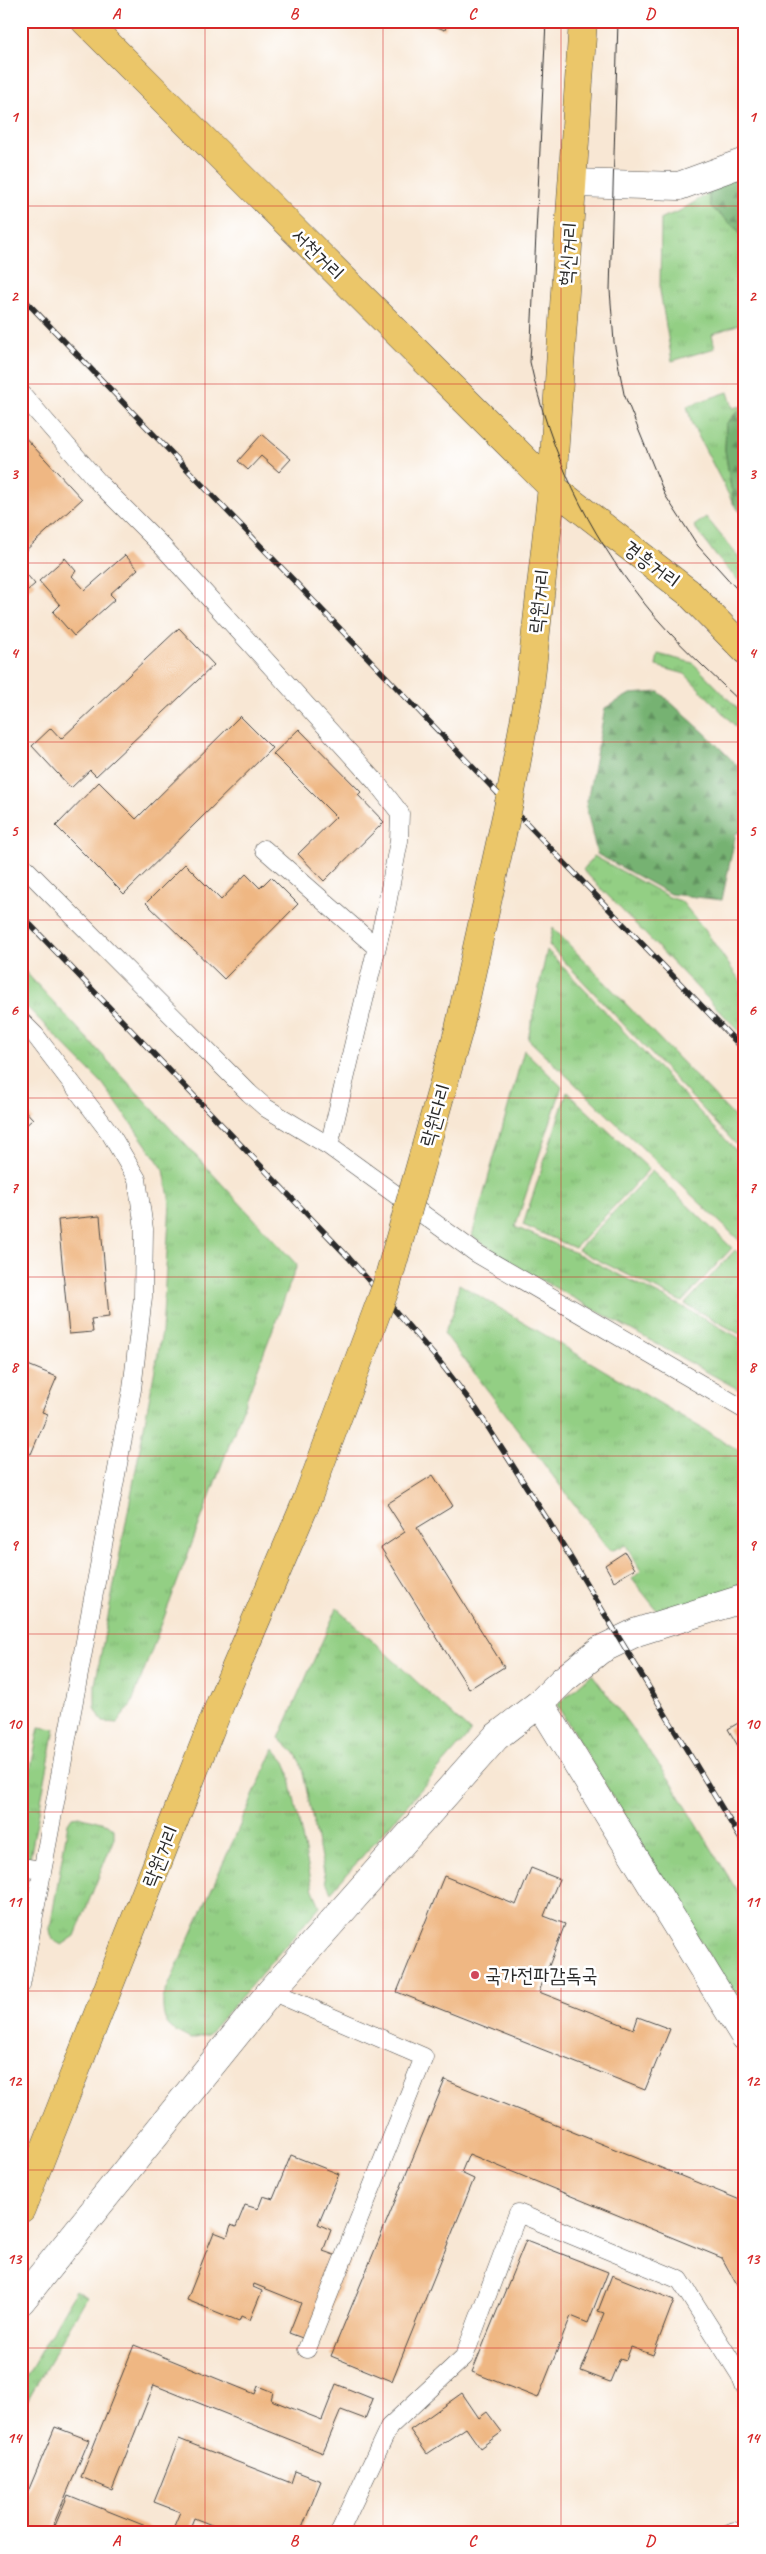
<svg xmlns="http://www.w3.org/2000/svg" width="766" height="2554" font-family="Caveat,'Poor Story',sans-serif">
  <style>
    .grass { fill: url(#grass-tufts); stroke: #5f7d58 }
    .forest { fill: url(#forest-firs); stroke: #506e4e }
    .building { fill: #efb783 }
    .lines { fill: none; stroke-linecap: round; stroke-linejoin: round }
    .lane-casing { stroke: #4a4744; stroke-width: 19 }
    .street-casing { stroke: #4a4744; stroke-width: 29 }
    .primary-casing { stroke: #4a4744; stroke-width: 29 }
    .lane { stroke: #fff; stroke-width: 18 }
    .street { stroke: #fff; stroke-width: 28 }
    .primary { stroke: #ebc669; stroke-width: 28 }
    .tram { stroke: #2b2b2b; stroke-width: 1 }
    .rail-casing { stroke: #2b2b2b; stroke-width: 5.5 }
    .rail { stroke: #fff; stroke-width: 4; stroke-dasharray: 11; stroke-linecap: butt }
    .primary-bridge-casing { stroke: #4a4744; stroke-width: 29; stroke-linecap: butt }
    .primary-bridge { stroke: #ebc669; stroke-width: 28 }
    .grid { fill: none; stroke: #d62828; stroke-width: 1; stroke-opacity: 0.55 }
    .poi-dot { fill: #d1495b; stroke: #fff; stroke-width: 2 }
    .labels { text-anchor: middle; stroke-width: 5; stroke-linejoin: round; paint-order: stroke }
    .street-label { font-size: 20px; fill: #2b2b2b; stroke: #fff }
    .poi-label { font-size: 20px; fill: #2b2b2b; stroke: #fff; text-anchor: start }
    .neatline { fill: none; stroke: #d62828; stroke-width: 2 }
    .grid-label { font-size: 16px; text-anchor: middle; font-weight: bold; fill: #d62828 }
  </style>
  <defs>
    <pattern id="grass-tufts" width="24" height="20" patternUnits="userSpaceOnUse" patternTransform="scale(1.25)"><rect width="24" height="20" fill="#93cf84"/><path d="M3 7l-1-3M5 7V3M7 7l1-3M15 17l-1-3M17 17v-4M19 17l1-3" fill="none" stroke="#7fb272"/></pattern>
    <pattern id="forest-firs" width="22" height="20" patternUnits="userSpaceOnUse" patternTransform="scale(1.25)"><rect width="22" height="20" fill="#76b272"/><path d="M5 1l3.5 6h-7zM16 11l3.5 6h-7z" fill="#61915e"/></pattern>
  </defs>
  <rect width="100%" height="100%" fill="#fff"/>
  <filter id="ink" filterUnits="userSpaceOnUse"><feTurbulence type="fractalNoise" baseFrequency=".02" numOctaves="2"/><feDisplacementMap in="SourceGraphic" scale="10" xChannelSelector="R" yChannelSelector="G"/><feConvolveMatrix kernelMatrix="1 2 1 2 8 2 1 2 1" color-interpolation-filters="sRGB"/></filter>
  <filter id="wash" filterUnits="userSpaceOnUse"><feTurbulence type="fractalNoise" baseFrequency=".0096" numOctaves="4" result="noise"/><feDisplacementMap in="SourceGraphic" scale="20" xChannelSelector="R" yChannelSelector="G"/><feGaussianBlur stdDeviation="1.12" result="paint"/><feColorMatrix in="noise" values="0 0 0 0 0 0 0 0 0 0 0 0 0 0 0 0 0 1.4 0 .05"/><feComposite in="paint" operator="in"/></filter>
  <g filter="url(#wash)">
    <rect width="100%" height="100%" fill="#f8e7d4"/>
    <!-- grass -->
    <path class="grass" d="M 708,194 C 713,219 729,214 739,232 C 751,251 745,299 745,322 L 712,334 L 715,348 L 672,361 L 660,291 L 661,218 L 678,212 Z
      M 728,392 L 733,408 L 742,406 L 726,424 L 725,450 L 734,505 L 692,424 L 687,406 Z
      M 706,517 L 745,565 L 745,588 L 716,556 L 694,526 Z
      M 658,654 L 693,663 L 745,716 L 745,736 L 685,674 L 656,666 Z
      M 594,856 L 669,897 L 681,901 L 705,930 L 745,988 L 745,1037 L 583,870 Z
      M 553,928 L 745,1128 L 745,1154 L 549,945 Z
      M 547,950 L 745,1160 L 745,1246 L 528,1039 Z
      M 21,967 L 297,1265 L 131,1705 L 117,1723 L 103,1722 L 95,1708 L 95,1685 L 162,1332 L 170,1203 L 164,1170 L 103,1084 L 21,1001 Z
      M 524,1050 L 562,1087 L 515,1227 L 576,1253 L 685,1308 L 745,1341 L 745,1393 L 525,1271 L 472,1236 Z
      M 567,1092 L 649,1169 L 575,1248 L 523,1225 Z
      M 652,1171 L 732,1248 L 682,1302 L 578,1250 Z
      M 735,1250 L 745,1259 L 745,1337 L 685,1304 Z
      M 459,1284 L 745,1454 L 745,1587 L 660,1614 L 632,1579 L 641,1571 L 626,1545 L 610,1551 L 444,1333 L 453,1313 Z
      M 337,1608 L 471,1732 L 331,1892 L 326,1881 L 301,1764 L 295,1753 L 279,1738 Z
      M 592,1674 L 670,1780 L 745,1904 L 745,2015 L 557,1705 Z
      M 39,1727 L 55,1729 L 29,1863 L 21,1861 L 21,1818 Z
      M 274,1749 L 285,1762 L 288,1769 L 313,1890 L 320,1906 L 208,2035 L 191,2039 C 168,2028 162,2025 163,1998 Z
      M 79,1816 L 108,1824 L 114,1829 L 114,1838 L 75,1936 L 62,1945 C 53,1941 50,1937 50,1928 L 68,1823 L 72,1817 Z
      M 76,2290 L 87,2297 L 21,2411 L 21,2385 Z"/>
    <!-- forest -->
    <path class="forest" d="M 745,175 L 745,247 L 739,231 L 711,207 L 708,194 L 720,183 Z
      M 745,405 L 745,517 L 734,505 L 725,450 L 726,424 Z
      M 659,692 L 706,734 L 745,773 L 745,832 L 736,833 L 722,900 L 670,894 L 597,854 L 586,807 L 605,708 L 630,694 Z"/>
    <g id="blocks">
      <!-- building -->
      <path class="building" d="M 421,21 L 448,21 L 445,30 Z
        M 21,433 L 82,499 L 24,552 L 21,548 Z
        M 262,434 L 291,459 L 279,472 L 261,456 L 248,470 L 238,461 Z
        M 125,555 L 138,569 L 110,594 L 115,599 L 74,636 L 53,612 L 60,605 L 39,581 L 65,558 L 76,571 L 72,576 L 85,590 Z
        M 21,568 L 35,584 L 21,596 Z
        M 179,628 L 214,665 L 96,776 L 90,770 L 71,788 L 32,746 L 51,728 L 61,739 Z
        M 240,716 L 272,748 L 124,894 L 56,826 L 99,782 L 136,819 Z
        M 299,729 L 361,792 L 358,795 L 384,822 L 324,881 L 298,854 L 336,817 L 273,754 Z
        M 185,864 L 221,900 L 246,874 L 260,888 L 271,877 L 298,904 L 224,979 L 146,903 Z
        M 21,1106 L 33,1119 L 21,1130 Z
        M 100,1216 L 109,1317 L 91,1319 L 93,1332 L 69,1334 L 58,1220 Z
        M 28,1365 L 57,1377 L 42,1412 L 48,1414 L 31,1454 L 21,1450 L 21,1375 L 23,1376 Z
        M 433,1475 L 453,1506 L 417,1528 L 504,1667 L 469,1689 L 381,1548 L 405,1532 L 387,1504 Z
        M 625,1552 L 635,1569 L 614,1581 L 605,1565 Z
        M 745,1719 L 745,1758 L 728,1729 Z
        M 531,1868 L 559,1879 L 544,1916 L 565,1924 L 539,1992 L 634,2029 L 638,2017 L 670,2029 L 645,2090 L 397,1992 L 444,1876 L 516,1905 Z
        M 445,2080 L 745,2202 L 745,2300 L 722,2258 L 469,2154 L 461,2173 L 474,2179 L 392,2381 L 331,2356 Z
        M 291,2155 L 339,2174 L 318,2224 L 331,2230 L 323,2251 L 351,2261 L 318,2344 L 289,2333 L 301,2303 L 254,2284 L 253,2287 L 262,2291 L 250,2320 L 241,2316 L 239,2321 L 187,2300 L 214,2232 L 227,2237 L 231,2225 L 236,2227 L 245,2205 L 258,2209 L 263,2196 L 273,2199 Z
        M 526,2240 L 608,2272 L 588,2323 L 571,2316 L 538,2398 L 472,2372 Z
        M 612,2275 L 674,2300 L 653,2355 L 631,2347 L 626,2360 L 620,2358 L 610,2382 L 581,2371 L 604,2313 L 598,2311 Z
        M 134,2345 L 255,2394 L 258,2386 L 273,2392 L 271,2400 L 322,2420 L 336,2384 L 373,2399 L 365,2419 L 341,2410 L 323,2453 L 154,2385 L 112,2490 L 81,2477 Z
        M 462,2393 L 479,2418 L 487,2412 L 502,2432 L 480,2448 L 466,2428 L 427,2454 L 410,2430 Z
        M 55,2427 L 89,2440 L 50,2533 L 21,2533 L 21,2508 Z
        M 179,2439 L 291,2483 L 295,2471 L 321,2481 L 300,2533 L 232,2533 L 194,2518 L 188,2533 L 171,2533 L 180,2512 L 154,2502 Z
        M 68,2495 L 163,2533 L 52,2533 Z"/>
    </g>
  </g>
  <g filter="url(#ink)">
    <use href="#blocks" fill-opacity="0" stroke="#4a4744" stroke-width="1"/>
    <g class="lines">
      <defs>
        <path id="lane" d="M 21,393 L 100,484 L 162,546 L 375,781 L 400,813 L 399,841 L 386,909 L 329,1146 L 476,1253 L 745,1410
          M 264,849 L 376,947
          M 21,864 L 249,1093 L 266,1108 L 329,1146
          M 21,1021 L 35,1035 L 110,1133 L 137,1179 L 144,1229 L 143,1297 L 132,1389 L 21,1985
          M 21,1867 L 41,1870
          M 271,1991 L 424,2057 L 307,2349
          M 339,2533 L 389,2427 L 464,2357 L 518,2213 L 680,2280 L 740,2375 L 745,2388
          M 729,2533 L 734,2531"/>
        <path id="street" d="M 573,183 L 679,186 L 745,162
          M 540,1703 L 745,2037
          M 21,2301 L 271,1991 L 496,1737 L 540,1703 L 563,1680 L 600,1650 L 637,1632 L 745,1598"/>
        <path id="primary" d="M 85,21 L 552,487 L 688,592 L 745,650
          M 509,803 L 529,695 L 552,487 L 583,21
          M 21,2209 L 221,1702 L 305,1505"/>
      </defs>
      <!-- lane casing -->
      <use href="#lane" class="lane-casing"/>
      <!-- street casing -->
      <use href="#street" class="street-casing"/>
      <!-- primary casing -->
      <use href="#primary" class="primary-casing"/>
      <!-- lane -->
      <use href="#lane" class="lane"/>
      <!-- street -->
      <use href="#street" class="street"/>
      <!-- primary -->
      <use href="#primary" class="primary"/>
      <!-- tram -->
      <path class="tram" d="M 546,21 L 530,362 C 550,453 587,530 644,603 C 672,639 712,674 745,706
        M 618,21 L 610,290 L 614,342 L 624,394 L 665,495 L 698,546 L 745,598"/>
      <defs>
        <path id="rail" d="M 21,296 L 745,1051
          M 21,915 L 349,1258 L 439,1361 L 477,1410 L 549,1522 L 745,1846"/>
      </defs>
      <!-- rail casing -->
      <use href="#rail" class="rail-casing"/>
      <!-- rail -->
      <use href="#rail" class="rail"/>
      <defs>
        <path id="primary-bridge" d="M 305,1505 L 386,1287 L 459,1029 L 509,803"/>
      </defs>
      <!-- primary-bridge casing -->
      <use href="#primary-bridge" class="primary-bridge-casing"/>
      <!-- primary-bridge -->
      <use href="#primary-bridge" class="primary-bridge"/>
    </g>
  </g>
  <!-- grid -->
  <path class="grid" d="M 205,21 L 205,2533M 383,21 L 383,2533M 561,21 L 561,2533M 21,206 L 745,206M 21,384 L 745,384M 21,563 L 745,563M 21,742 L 745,742M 21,920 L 745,920M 21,1098 L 745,1098M 21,1277 L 745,1277M 21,1456 L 745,1456M 21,1634 L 745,1634M 21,1812 L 745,1812M 21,1991 L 745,1991M 21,2170 L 745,2170M 21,2348 L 745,2348"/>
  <!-- markers -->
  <circle class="poi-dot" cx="475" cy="1975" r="5"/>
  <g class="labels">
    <!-- street labels -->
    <g class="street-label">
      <text transform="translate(318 254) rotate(45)" y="7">서천거리</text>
      <text transform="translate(568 254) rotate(-86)" y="7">혁신거리</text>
      <text transform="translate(652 564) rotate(37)" y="7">경흥거리</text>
      <text transform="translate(539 601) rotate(-84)" y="7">락원거리</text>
      <text transform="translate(435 1115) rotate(-74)" y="7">락원다리</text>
      <text transform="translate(160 1856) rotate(-68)" y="7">락원거리</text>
    </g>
    <!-- poi labels -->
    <g class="poi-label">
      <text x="485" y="1982">국가전파감독국</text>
    </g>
  </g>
  <!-- margin -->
  <rect width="766" height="2554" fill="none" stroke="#fff" stroke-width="55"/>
  <rect x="28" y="28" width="710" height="2498" class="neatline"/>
  <g class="grid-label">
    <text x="116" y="19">A</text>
    <text x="294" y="19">B</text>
    <text x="472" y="19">C</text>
    <text x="650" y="19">D</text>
    <text x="14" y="122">1</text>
    <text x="752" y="122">1</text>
    <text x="14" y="301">2</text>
    <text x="752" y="301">2</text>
    <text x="14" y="479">3</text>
    <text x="752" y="479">3</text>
    <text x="14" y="658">4</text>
    <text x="752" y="658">4</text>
    <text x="14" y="836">5</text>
    <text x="752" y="836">5</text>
    <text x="14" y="1015">6</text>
    <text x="752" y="1015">6</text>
    <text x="14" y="1193">7</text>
    <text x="752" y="1193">7</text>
    <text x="14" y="1372">8</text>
    <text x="752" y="1372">8</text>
    <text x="14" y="1550">9</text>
    <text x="752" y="1550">9</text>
    <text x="14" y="1729">10</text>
    <text x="752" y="1729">10</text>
    <text x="14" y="1907">11</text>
    <text x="752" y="1907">11</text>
    <text x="14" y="2086">12</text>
    <text x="752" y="2086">12</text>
    <text x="14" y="2264">13</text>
    <text x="752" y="2264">13</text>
    <text x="14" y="2443">14</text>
    <text x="752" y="2443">14</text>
    <text x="116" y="2546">A</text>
    <text x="294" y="2546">B</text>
    <text x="472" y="2546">C</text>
    <text x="650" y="2546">D</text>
  </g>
</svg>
